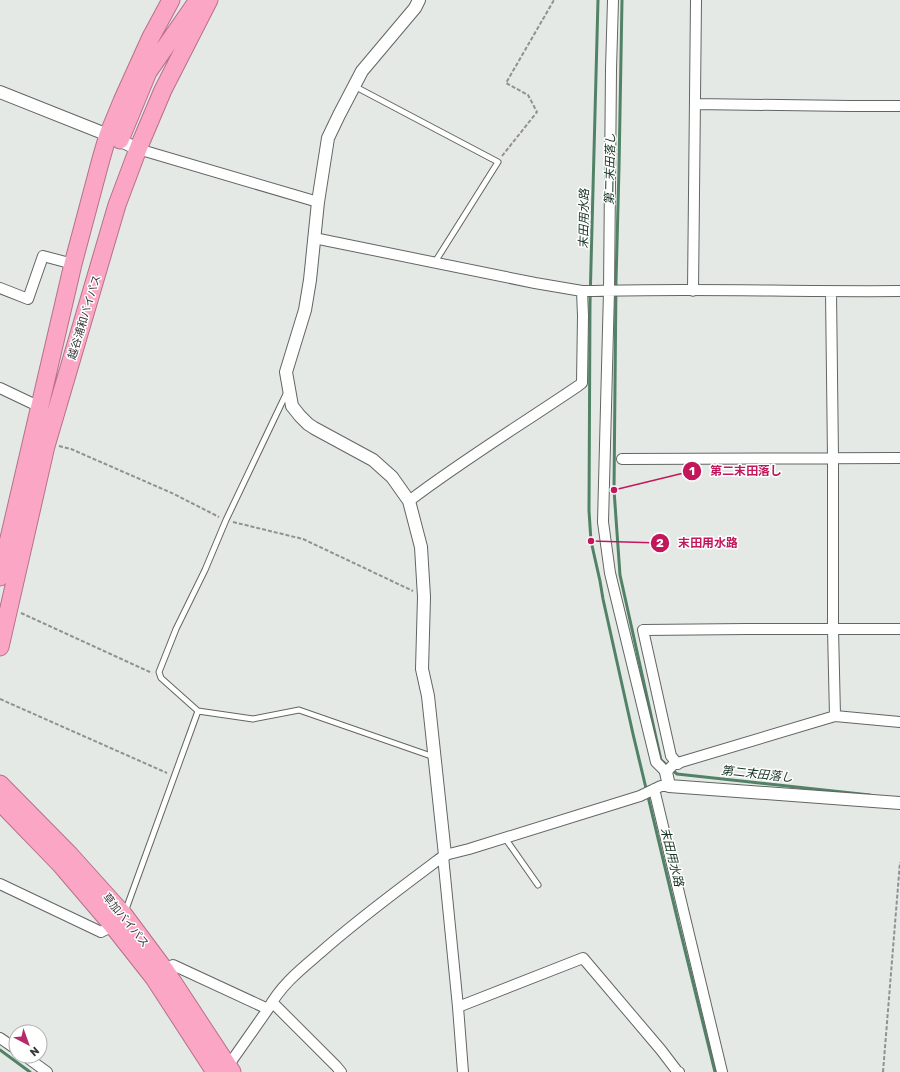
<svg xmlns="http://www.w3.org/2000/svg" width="900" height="1072" font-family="Rubik,'Noto Sans JP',sans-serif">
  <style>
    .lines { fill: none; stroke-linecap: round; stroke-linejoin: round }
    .stream { stroke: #518266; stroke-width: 3 }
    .service-casing { stroke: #626663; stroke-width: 7 }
    .minor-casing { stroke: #626663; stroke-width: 12 }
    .tertiary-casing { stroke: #626663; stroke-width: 14 }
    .trunk-casing { stroke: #b57189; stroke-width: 19 }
    .path { stroke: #8f9290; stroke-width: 2; stroke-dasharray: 4 2; stroke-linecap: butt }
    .service { stroke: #fff; stroke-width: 5 }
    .minor { stroke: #fff; stroke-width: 10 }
    .tertiary { stroke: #fff; stroke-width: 12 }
    .trunk { stroke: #fba6c4; stroke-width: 17 }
    .labels { text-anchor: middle; stroke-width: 3; stroke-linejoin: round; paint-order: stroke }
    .street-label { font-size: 11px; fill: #363837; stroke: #fff }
    .water-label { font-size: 12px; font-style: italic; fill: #153322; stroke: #fff }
    .leader { fill: none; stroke: #c2185b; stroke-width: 1.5 }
    .callout-dot { fill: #c2185b; stroke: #fff; stroke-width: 1.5 }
    .mark-label { font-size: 12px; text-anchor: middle; font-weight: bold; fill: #fff }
    .callout-label { font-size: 12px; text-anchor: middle; font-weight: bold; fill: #c2185b; stroke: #fff; stroke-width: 3; stroke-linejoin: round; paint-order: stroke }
  </style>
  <rect width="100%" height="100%" fill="#e5e9e6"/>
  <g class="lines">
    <!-- stream -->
    <path class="stream" d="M 598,0 L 590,303 L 589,511 L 591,541 L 600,581 L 603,599 L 633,734 L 680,930 L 715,1072
      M 622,0 L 619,168 L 616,282 L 614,490 L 620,575 L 661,760 L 677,774 L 870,795
      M 0,1050 L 30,1072"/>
    <defs>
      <path id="service" d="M 354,86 L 498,162 L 435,262
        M 287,392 L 226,520 L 205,570 L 176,629 L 159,672 L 161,678 L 198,711 L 253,719 L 299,710 L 434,757
        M 505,838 L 538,885
        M 125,912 L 198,711"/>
      <path id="minor" d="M 613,0 L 611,69 L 609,291 L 603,522 L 610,573 L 656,762 L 666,772 L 673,765 L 681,762 L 835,716 L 900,722
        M 695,104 L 850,106 L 900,106
        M 138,149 L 318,202
        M 314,238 L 535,283 L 582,291 L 594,291 C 696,288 798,292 900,291
        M 0,288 L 28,299 L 43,256 L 73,264
        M 693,291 L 696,0
        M 831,292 L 833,458 L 833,629 L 835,716
        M 0,388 L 40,407
        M 622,459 L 900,458
        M 409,501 C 463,460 522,424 578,386 L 582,383 L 583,316 L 582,291
        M 678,764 L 671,756 L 643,630 L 746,629 L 900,629
        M 654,789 L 722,1072
        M 443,856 L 458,1007 L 463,1072
        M 0,884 L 101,932 L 113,926
        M 165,970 L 173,965 L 268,1009
        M 272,1002 L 336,1066 L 341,1072
        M 458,1007 L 583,958 L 661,1050 L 677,1071 L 679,1072
        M 0,1038 L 16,1049
        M 25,1056 L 47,1072
        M 225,1069 L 228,1066 L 268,1009 C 281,985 300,970 320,953 C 357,920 398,890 438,860 L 445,855 L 469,849 L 640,796 L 661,786 L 669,786"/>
      <path id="tertiary" d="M 419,0 L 415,8 L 362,71 L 339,115 L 328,138 L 318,202 L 310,280 L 305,310 L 286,372 L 292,406 L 300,416 L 308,424 L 314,428 L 373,460 L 392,477 L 409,501 L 421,547 L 424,597 L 422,669 L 428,696 L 445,855
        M 0,92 L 108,135 L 138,149
        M 666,772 L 669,786 L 900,803"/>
      <path id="trunk" d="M 120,140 L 148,72 L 198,0
        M 0,577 L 73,264 L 101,159 L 108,135 L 122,101 L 151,37 L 171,0
        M 0,647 L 46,446 L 117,205 L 138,149 L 163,90 L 209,0
        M 0,784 L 70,855 L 124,915 L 165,970 L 232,1072
        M 0,802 L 61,865 L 113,926 L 154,978 L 215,1072"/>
    </defs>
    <!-- service casing -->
    <use href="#service" class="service-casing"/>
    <!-- minor casing -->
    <use href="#minor" class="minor-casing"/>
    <!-- tertiary casing -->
    <use href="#tertiary" class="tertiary-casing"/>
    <!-- trunk casing -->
    <use href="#trunk" class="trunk-casing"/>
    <!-- path -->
    <path class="path" d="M 502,156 L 537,112 L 528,95 L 506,83 L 554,0
      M 59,446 L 71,449 L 174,494 L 219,517
      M 233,522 L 303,539 L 413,591
      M 21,613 L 152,673
      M 0,699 L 167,773
      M 883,1072 L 900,862"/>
    <!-- service -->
    <use href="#service" class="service"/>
    <!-- minor -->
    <use href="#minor" class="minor"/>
    <!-- tertiary -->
    <use href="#tertiary" class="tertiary"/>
    <!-- trunk -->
    <use href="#trunk" class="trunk"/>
  </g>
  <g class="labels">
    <!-- street labels -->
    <g class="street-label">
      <text transform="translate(84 317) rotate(-73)" y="4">越谷浦和バイパス</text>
      <text transform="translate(126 920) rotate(51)" y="4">草加バイパス</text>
    </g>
    <!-- water labels -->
    <g class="water-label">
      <text transform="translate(610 169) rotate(-89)" y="4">第二末田落し</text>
      <text transform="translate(584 219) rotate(-89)" y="4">末田用水路</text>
      <text transform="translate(757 774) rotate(6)" y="4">第二末田落し</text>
      <text transform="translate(672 857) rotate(76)" y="4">末田用水路</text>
    </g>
  </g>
  <!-- callouts -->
  <path class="leader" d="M614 490L692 471M591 541L660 543"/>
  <g class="callout-dot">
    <circle cx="614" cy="490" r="4"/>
    <circle cx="591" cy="541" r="4"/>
    <circle cx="692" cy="471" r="10"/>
    <circle cx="660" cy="543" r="10"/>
  </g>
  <g class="mark-label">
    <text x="692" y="475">1</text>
    <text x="660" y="547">2</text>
  </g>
  <g class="callout-label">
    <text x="746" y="475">第二末田落し</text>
    <text x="708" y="547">末田用水路</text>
  </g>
  <!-- north arrow -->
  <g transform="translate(28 1044) rotate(139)"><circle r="19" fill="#ffffff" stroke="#afafaf"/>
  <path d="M0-3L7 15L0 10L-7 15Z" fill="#b52b69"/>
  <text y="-6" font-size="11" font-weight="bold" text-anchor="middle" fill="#363837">N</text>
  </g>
</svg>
